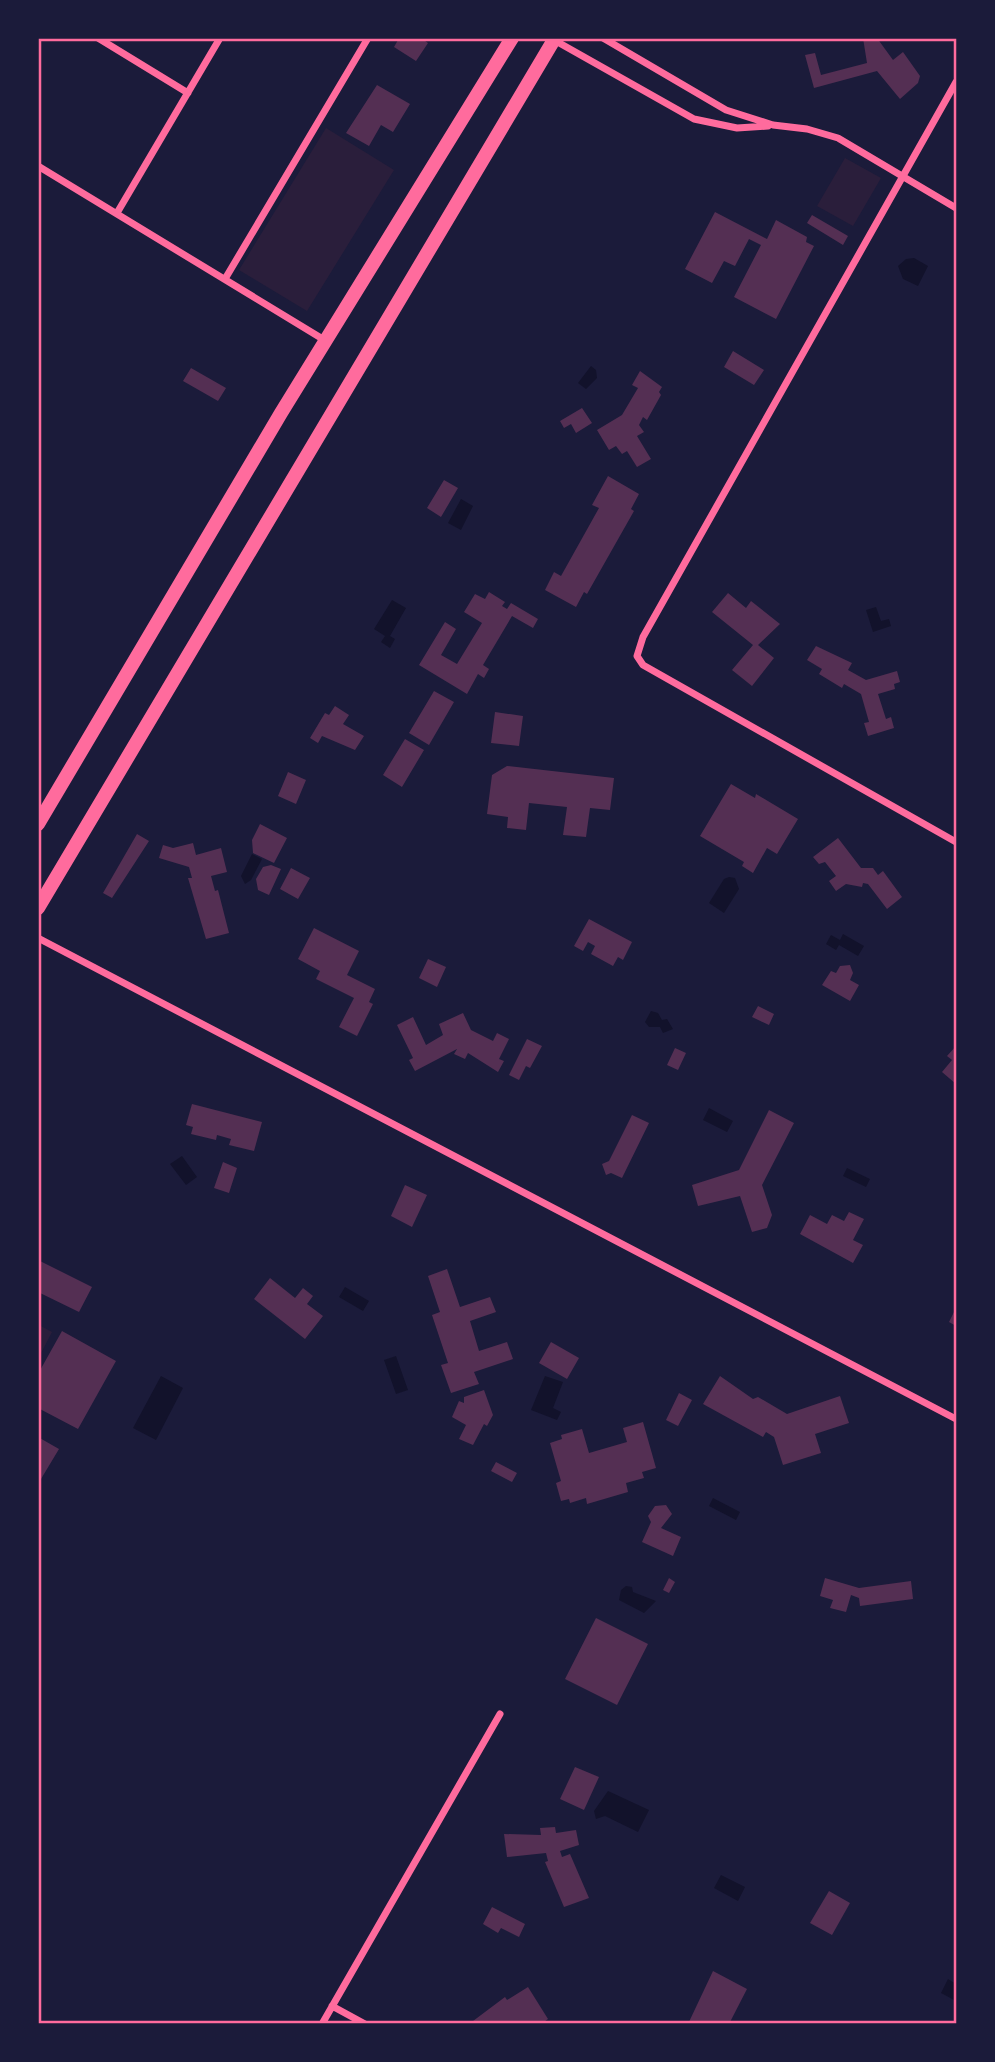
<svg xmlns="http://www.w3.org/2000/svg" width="995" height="2062" font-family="Commissioner,sans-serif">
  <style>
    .green { fill: #2a1e3b }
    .water { fill: #12122b }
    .building { fill: #542f53 }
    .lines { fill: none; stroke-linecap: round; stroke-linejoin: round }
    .minor { stroke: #ff6b9d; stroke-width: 7 }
    .primary { stroke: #ff6b9d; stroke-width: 14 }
    .neatline { fill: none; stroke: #ff6b9d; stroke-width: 2.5 }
  </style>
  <rect width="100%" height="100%" fill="#1b1b3a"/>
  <!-- green -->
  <path class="green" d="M 326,128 L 394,170 L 307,311 L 239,270 Z
    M 845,158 L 881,178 L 853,226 L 817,206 Z
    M 39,1325 L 52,1332 L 39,1357 Z"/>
  <!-- water -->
  <path class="water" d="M 914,258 L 928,266 L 918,286 L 903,279 L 898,266 L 906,259 Z
    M 591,366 L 596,370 L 597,378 L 586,389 L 578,383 Z
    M 461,499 L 473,506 L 461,530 L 448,523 Z
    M 392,600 L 406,608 L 390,636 L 395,639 L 390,648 L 381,642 L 385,636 L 374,629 Z
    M 876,607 L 881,621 L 889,619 L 891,626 L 873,632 L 866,610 Z
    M 252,854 L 262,859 L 251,880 L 245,884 L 241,876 Z
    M 729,877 L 735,878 L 739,889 L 724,913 L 709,903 L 724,879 Z
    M 843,934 L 864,946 L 858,956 L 839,945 L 836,950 L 826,944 L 831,935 L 840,940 Z
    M 651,1011 L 658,1013 L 662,1020 L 667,1019 L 673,1029 L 663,1033 L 660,1027 L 649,1027 L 645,1022 Z
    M 709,1108 L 733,1121 L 727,1132 L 703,1120 Z
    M 182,1156 L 197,1177 L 186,1185 L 170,1164 Z
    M 847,1168 L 870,1179 L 866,1187 L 843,1176 Z
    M 345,1287 L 369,1301 L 363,1311 L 339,1297 Z
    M 396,1356 L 408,1390 L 396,1394 L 384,1360 Z
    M 161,1376 L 183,1388 L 156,1440 L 133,1428 Z
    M 545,1376 L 563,1382 L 553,1408 L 561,1412 L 557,1420 L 531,1410 Z
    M 713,1498 L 740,1512 L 736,1520 L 709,1506 Z
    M 626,1586 L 632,1587 L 633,1592 L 656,1601 L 644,1613 L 619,1600 L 621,1590 Z
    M 608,1791 L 649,1810 L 638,1832 L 605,1816 L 596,1819 L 594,1811 Z
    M 721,1875 L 745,1887 L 738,1901 L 714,1888 Z
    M 948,1979 L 956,1984 L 956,2001 L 941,1993 Z"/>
  <!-- building -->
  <path class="building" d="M 394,38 L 421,38 L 428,43 L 416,61 L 394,47 L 398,40 Z
    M 863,38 L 877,38 L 893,60 L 903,52 L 920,76 L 918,83 L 900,99 L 877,71 L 814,88 L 805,55 L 815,53 L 821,75 L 867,63 Z
    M 377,85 L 410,104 L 393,132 L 381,125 L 369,146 L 346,133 Z
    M 715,212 L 767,239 L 776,220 L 807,237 L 806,242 L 814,246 L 776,319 L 734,297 L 761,245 L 749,239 L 735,266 L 724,261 L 712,283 L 685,269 Z
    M 812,215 L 848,236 L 843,245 L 807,223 Z
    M 733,351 L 764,370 L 754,385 L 724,367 Z
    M 191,368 L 226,388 L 218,401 L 183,381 Z
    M 640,371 L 662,387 L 659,392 L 661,395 L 647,420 L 643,417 L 639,425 L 644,432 L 637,436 L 651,459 L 637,467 L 627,451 L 622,454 L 616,446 L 609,450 L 597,430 L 622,415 L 638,388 L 632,385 Z
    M 582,408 L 592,423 L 576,433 L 571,424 L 564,428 L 560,421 Z
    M 608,476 L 639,494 L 631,509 L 634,511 L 587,594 L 584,592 L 576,607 L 545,590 L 554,572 L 561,576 L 599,508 L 592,505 Z
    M 444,480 L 458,488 L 441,517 L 427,508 Z
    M 489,592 L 505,602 L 502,606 L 507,609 L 511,603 L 538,619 L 533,628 L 512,616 L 483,665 L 489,669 L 484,678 L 478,674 L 467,694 L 419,665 L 445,622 L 456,629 L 441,655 L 457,664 L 482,623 L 464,612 L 475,594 L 485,599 Z
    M 728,593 L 746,608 L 751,601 L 780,624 L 758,645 L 774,658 L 752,686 L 732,670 L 753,645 L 712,612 Z
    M 816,646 L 852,663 L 848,670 L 866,680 L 897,671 L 900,682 L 894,684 L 895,689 L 878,694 L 886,719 L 891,717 L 894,728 L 868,736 L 864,723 L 869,722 L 861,694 L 844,684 L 842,688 L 819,674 L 822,669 L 807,660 Z
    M 434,691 L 454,702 L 429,745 L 409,733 Z
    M 335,706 L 349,715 L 343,724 L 364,736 L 355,750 L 322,736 L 318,743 L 310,738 L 325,713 L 329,715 Z
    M 495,712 L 523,716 L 519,746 L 491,743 Z
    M 405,739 L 424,750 L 402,787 L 383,775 Z
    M 507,766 L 614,778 L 610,810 L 590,808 L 586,837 L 563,835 L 567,807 L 529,803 L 526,830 L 507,828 L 508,817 L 487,814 L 492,775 Z
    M 288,772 L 306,780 L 296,804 L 278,796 Z
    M 731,784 L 755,798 L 756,794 L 798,819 L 777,854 L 767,848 L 753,873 L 742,866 L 744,862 L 700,836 Z
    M 260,824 L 287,838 L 274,863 L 253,853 L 252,840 Z
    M 137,834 L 149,841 L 112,898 L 103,893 Z
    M 838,838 L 861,868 L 873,868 L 878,875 L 883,871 L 902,897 L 887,909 L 868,884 L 863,883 L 862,887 L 846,884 L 836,891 L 829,881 L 836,876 L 825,862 L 819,864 L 813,857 Z
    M 193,843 L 196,855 L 221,848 L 227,872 L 211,876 L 215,891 L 218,890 L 229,933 L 206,939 L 188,878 L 192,878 L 189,867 L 159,858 L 163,845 L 173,848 Z
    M 271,865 L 281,869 L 269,895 L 258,890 L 256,879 L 263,867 Z
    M 291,868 L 310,878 L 298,899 L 280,889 Z
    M 589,919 L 632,942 L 623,960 L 618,957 L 613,966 L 591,954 L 595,946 L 588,942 L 583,951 L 574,946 Z
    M 314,928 L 359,951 L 347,975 L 375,989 L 369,1002 L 373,1004 L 357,1036 L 339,1027 L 354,998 L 316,979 L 320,971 L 298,959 Z
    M 428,959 L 446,967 L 437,987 L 419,978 Z
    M 850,965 L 853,973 L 850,980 L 859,985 L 850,1001 L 822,985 L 831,971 L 836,973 L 840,966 Z
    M 758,1006 L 774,1014 L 769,1025 L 752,1017 Z
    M 463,1013 L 471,1030 L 493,1041 L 497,1033 L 509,1039 L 499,1059 L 504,1061 L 498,1072 L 468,1053 L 465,1059 L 454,1054 L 457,1049 L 415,1071 L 409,1060 L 413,1058 L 397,1025 L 413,1017 L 426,1045 L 443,1035 L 439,1024 Z
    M 527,1039 L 542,1046 L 530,1068 L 526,1066 L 519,1080 L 509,1075 Z
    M 956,1046 L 956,1084 L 942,1072 L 952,1060 L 947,1056 Z
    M 675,1048 L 686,1053 L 678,1070 L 667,1065 Z
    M 192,1104 L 262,1122 L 254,1151 L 229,1145 L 231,1139 L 217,1135 L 216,1140 L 191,1134 L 193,1127 L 186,1125 Z
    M 769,1110 L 794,1123 L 762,1185 L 772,1215 L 767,1228 L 752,1232 L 740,1196 L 698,1206 L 692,1185 L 739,1170 Z
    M 632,1115 L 649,1123 L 622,1178 L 611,1173 L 606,1175 L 602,1164 L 609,1161 Z
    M 223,1162 L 237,1168 L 229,1193 L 214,1188 Z
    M 405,1185 L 427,1195 L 412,1227 L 391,1216 Z
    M 849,1212 L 864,1219 L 853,1240 L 863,1245 L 853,1263 L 800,1234 L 810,1215 L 827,1224 L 832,1215 L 844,1221 Z
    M 38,1260 L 92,1287 L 79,1312 L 38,1292 Z
    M 447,1269 L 460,1307 L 490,1297 L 496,1312 L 470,1321 L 479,1351 L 507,1342 L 513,1359 L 474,1372 L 479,1384 L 451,1393 L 441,1365 L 448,1363 L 432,1315 L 440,1312 L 428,1276 Z
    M 270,1278 L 295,1298 L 303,1288 L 313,1296 L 307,1304 L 323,1316 L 305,1339 L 254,1299 Z
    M 956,1308 L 956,1326 L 949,1322 Z
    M 62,1331 L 116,1361 L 78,1429 L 38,1408 L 38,1374 Z
    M 551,1342 L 579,1358 L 567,1379 L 539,1363 Z
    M 720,1376 L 753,1399 L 758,1397 L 787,1414 L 840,1396 L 849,1423 L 815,1434 L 821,1453 L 783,1465 L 774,1437 L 766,1432 L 763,1437 L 703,1404 Z
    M 484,1390 L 493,1415 L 487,1426 L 484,1424 L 473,1445 L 459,1439 L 466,1425 L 452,1417 L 459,1401 L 464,1403 L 464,1397 Z
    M 679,1393 L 692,1400 L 678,1426 L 666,1420 Z
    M 643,1422 L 656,1468 L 642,1472 L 644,1478 L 626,1483 L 628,1492 L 587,1504 L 586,1498 L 570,1503 L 569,1499 L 561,1501 L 556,1483 L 561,1481 L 550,1443 L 562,1439 L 561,1435 L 582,1429 L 589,1453 L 627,1442 L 623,1428 Z
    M 38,1437 L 59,1449 L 38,1484 Z
    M 496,1462 L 517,1473 L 512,1482 L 491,1471 Z
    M 666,1505 L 672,1514 L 661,1528 L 681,1537 L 673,1556 L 642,1542 L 651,1522 L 648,1516 L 655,1506 Z
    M 669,1578 L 675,1582 L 669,1593 L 663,1590 Z
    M 825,1578 L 859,1588 L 911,1581 L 913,1599 L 860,1606 L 859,1598 L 851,1595 L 846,1612 L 830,1608 L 833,1600 L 820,1596 Z
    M 596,1618 L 648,1644 L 617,1705 L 565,1679 Z
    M 575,1767 L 599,1777 L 584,1810 L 560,1799 Z
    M 555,1827 L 556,1833 L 576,1830 L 579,1845 L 560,1851 L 562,1857 L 570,1854 L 589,1898 L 564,1907 L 545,1862 L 548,1861 L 546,1853 L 507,1857 L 504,1834 L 541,1835 L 540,1828 Z
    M 829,1891 L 850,1903 L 832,1935 L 810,1923 Z
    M 492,1907 L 525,1924 L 519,1937 L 501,1928 L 498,1933 L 483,1924 Z
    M 713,1971 L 747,1989 L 729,2024 L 688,2024 Z
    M 528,1987 L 548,2019 L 541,2024 L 469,2024 L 505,1997 L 507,2000 Z"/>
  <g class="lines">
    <!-- minor -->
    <path class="minor" d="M 98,38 L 188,93
      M 603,38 L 726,110 L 773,125 L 807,129 L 838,138 L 956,208
      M 554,40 L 694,119 L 737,128 L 768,126
      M 956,82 L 643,637 L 637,656 L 643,665 L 956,842
      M 38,166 L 326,341
      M 117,213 L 220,38
      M 225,279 L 368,38
      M 38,938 L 956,1419
      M 332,2006 L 365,2024
      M 322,2024 L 500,1714"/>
    <!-- primary -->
    <path class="primary" d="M 38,824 L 281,413 L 512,38
      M 38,908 L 555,38"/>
  </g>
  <!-- border -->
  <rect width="995" height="2062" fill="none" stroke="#1b1b3a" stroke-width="80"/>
  <rect x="40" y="40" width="915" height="1982" class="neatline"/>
</svg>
